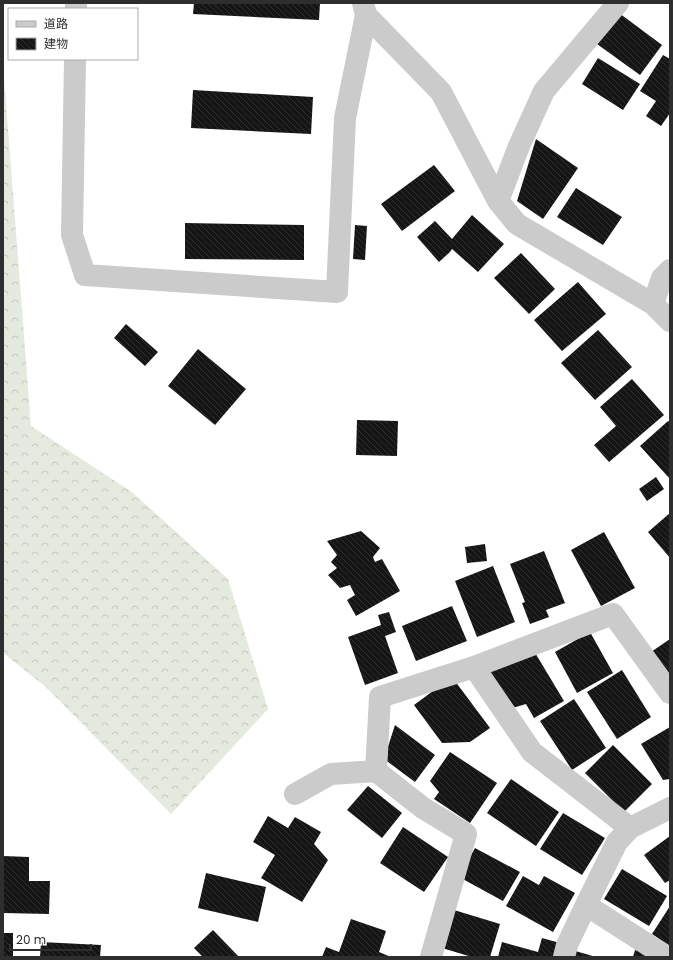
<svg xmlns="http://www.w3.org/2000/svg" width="673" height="960" font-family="Poppins,'Noto Sans JP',sans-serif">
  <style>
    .forest { fill: url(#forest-crowns) }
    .building { fill: url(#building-back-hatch) }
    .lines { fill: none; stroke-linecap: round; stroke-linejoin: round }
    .minor { stroke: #cbcbcb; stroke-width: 22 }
  </style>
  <defs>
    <pattern id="forest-crowns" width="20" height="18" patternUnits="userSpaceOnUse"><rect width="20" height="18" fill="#e5eade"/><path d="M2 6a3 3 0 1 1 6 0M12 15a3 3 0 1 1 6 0" fill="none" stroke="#c5c9bf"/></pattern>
    <pattern id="building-back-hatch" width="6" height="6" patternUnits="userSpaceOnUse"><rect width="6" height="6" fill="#151515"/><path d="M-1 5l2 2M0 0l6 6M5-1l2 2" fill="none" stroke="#2f2f2f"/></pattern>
  </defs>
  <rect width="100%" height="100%" fill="#fff"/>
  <!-- forest -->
  <path class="forest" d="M 3,64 L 31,426 L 132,492 L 228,579 L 268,709 L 171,814 L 46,687 L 3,653 Z"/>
  <!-- building -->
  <path class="building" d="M 194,3 L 320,3 L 319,20 L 193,14 Z
    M 619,13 L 662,45 L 640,75 L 597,44 Z
    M 663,55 L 670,59 L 670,113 L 661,126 L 646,116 L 656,101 L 640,91 Z
    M 598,58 L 640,84 L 623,110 L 582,84 Z
    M 193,90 L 313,97 L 311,134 L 191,128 Z
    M 536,139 L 578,168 L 543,219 L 517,201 Z
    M 434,165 L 455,191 L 402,231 L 381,204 Z
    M 576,188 L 622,217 L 603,245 L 557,217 Z
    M 472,215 L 504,244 L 478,272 L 452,249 L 450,252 L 439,262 L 417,237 L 435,221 L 452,239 Z
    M 185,223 L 304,225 L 304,260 L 185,259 Z
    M 355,225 L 367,226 L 365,260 L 353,259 Z
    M 521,253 L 555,289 L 529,314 L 494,278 Z
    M 578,282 L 606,314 L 562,351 L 534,320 Z
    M 126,324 L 158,352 L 145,366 L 114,338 Z
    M 598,330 L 632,367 L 595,400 L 561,363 Z
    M 198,349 L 246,389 L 215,425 L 168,386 Z
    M 632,379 L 664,415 L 609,462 L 594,445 L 616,426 L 600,407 Z
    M 357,420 L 398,421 L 397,456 L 356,455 Z
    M 668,421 L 670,422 L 670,479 L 640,446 Z
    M 656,477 L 664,489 L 647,501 L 639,489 Z
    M 670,513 L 670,558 L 648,532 Z
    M 361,531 L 380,548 L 373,557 L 375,562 L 382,559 L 400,591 L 356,616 L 347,600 L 355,595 L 350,585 L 340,588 L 328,575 L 337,568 L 331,562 L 337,555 L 327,541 Z
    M 604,532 L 635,588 L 601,606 L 571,550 Z
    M 485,544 L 487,561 L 467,563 L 465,547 Z
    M 544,551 L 565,603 L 546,610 L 549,617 L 530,624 L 522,603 L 525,602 L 510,564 Z
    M 493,566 L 515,622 L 477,637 L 455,581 Z
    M 452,606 L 467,641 L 416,661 L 402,626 Z
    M 389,612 L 396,632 L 385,636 L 398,673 L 365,685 L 348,637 L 381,625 L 378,615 Z
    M 590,632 L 613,673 L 577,693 L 555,652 Z
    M 670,639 L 670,678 L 651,652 Z
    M 531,646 L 564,701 L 534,718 L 526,704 L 509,709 L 487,672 Z
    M 622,670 L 651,717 L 617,739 L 587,692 Z
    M 452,677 L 490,728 L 470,742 L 442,743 L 414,705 Z
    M 574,699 L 606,748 L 572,770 L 540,721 Z
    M 395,725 L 435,755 L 415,782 L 384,759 Z
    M 670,727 L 670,779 L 663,780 L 641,744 Z
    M 613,745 L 652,784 L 624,812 L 585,773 Z
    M 450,752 L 497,783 L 470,823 L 434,799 L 439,792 L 430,781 Z
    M 511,779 L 559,812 L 536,846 L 487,813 Z
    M 368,786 L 402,813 L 382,838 L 347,810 Z
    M 563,813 L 605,838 L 582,875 L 540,849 Z
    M 268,816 L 288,828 L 295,817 L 321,832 L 314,844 L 328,860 L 302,902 L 261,878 L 275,855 L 253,842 Z
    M 403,827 L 448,857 L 424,892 L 380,863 Z
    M 670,836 L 670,880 L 665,883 L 644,855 Z
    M 475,848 L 520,872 L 503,901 L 459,877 Z
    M 3,856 L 29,857 L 29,881 L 50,881 L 49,914 L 3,913 Z
    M 622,869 L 667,896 L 649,926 L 604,899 Z
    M 206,873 L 266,887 L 258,922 L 198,908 Z
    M 523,876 L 539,885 L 544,876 L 575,893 L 553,932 L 506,906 Z
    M 670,906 L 670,946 L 652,934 Z
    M 454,910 L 500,924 L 490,957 L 472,957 L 442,948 Z
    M 351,919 L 386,931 L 379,952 L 391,957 L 322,957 L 326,947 L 339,952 Z
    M 213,930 L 239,957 L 203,957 L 194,948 Z
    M 3,933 L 13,933 L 13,957 L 3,957 Z
    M 542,938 L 560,943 L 557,957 L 498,957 L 502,942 L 538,952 Z
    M 41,942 L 101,945 L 100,957 L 40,957 Z
    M 572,950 L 596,957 L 570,957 Z
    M 635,950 L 659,956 L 659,957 L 633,957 Z"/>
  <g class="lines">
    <!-- minor -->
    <path class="minor" d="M 76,9 L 76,3
      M 366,15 L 441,92 L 498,201 L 517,224 L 653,304 L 670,321
      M 75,59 L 72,235 L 85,275 L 337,292 L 345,118 L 366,15 L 363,3
      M 498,201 L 519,146 L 544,91 L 618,3
      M 653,304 L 662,278 L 670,270
      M 474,667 L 532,752 L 630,828
      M 376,771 L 423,808 L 466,834 L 431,957
      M 295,794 L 331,774 L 376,771 L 380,697 L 474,667 L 613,614 L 670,693
      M 586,905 L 667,957
      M 564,957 L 567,945 L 586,905 L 617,842 L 630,828 L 670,808"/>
  </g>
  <!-- border -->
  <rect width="673" height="960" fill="none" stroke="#2e2e2e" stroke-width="8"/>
  <!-- legend -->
  <rect x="8" y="8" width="130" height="52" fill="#ffffff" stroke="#ababab"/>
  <rect x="16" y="21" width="20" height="6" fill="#cbcbcb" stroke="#ababab"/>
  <text x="44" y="28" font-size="12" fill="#2e2e2e">道路</text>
  <rect x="16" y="38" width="20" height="12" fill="url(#building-back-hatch)" stroke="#ababab"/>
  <text x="44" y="48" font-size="12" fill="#2e2e2e">建物</text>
  <!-- scale -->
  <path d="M10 944v6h81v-6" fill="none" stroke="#2e2e2e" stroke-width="2"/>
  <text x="16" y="944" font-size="12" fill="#2e2e2e" stroke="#ffffff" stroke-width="3" paint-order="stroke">20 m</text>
</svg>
